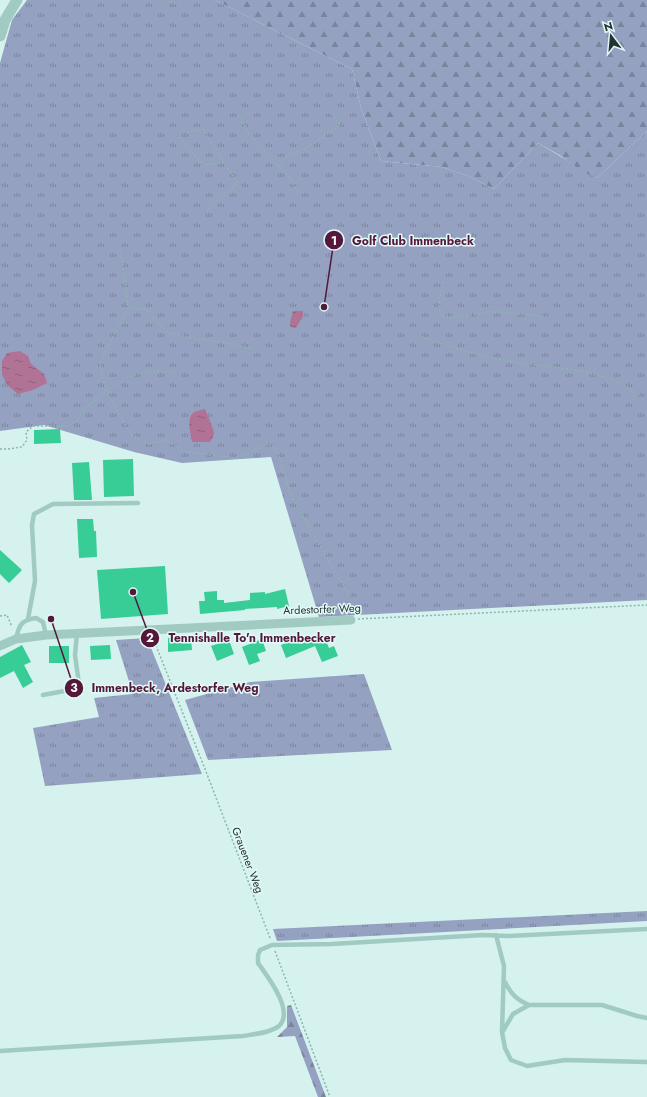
<svg xmlns="http://www.w3.org/2000/svg" width="647" height="1097" font-family="Jost,sans-serif">
  <style>
    .grass { fill: url(#grass-tufts) }
    .forest { fill: url(#forest-firs) }
    .water { fill: url(#water-ripples) }
    .building { fill: #38cc96 }
    .lines { fill: none; stroke-linecap: round; stroke-linejoin: round }
    .path { stroke: #8bb5ae; stroke-width: 1.5; stroke-dasharray: 2 2; stroke-linecap: butt }
    .service { stroke: #a1cac3; stroke-width: 4.5 }
    .minor { stroke: #a1cac3; stroke-width: 9 }
    .tertiary { stroke: #a1cac3; stroke-width: 11 }
    .labels { text-anchor: middle; stroke-width: 3; stroke-linejoin: round; paint-order: stroke }
    .street-label { font-size: 11px; fill: #24332f; stroke: #e1faf8 }
    .leader { fill: none; stroke: #56183a; stroke-width: 1.5 }
    .callout-dot { fill: #56183a; stroke: #e1faf8; stroke-width: 1.5 }
    .mark-label { font-size: 12px; text-anchor: middle; font-weight: bold; fill: #fff }
    .callout-label { font-size: 12px; text-anchor: middle; font-weight: bold; fill: #56183a; stroke: #e1faf8; stroke-width: 3; stroke-linejoin: round; paint-order: stroke }
  </style>
  <defs>
    <pattern id="grass-tufts" width="24" height="20" patternUnits="userSpaceOnUse"><rect width="24" height="20" fill="#95a1c1"/><path d="M3 7l-1-3M5 7V3M7 7l1-3M15 17l-1-3M17 17v-4M19 17l1-3" fill="none" stroke="#79849d"/></pattern>
    <pattern id="forest-firs" width="22" height="20" patternUnits="userSpaceOnUse"><rect width="22" height="20" fill="#95a1c1"/><path d="M5 1l3.5 6h-7zM16 11l3.5 6h-7z" fill="#79849d"/></pattern>
    <pattern id="water-ripples" width="26" height="14" patternUnits="userSpaceOnUse"><rect width="26" height="14" fill="#b07395"/><path d="M2 4q2-2 4 0t4 0M15 11q2-2 4 0t4 0" fill="none" stroke="#8f5f7a"/></pattern>
  </defs>
  <rect width="100%" height="100%" fill="#d5f2ef"/>
  <!-- grass -->
  <path class="grass" d="M 27,0 L 215,0 L 352,69 L 361,108 L 381,161 L 442,167 L 468,176 L 494,189 L 538,143 L 597,178 L 647,131 L 647,600 L 319,617 L 271,457 L 182,463 L 134,452 L 44,425 L 0,431 L 0,63 L 12,20 Z
    M 147,638 L 202,774 L 45,786 L 33,728 L 99,717 L 94,698 L 133,694 L 116,640 Z
    M 364,674 L 392,750 L 208,760 L 185,700 L 250,682 Z
    M 647,911 L 647,921 L 277,941 L 273,929 Z"/>
  <!-- forest -->
  <path class="forest" d="M 215,0 L 647,0 L 647,131 L 597,178 L 583,172 L 561,156 L 538,143 L 494,189 L 468,176 L 442,167 L 381,161 L 361,108 L 352,69 Z
    M 291,1005 L 326,1097 L 318,1097 L 295,1036 L 277,1037 L 287,1027 L 287,1006 Z"/>
  <!-- water -->
  <path class="water" d="M 293,311 L 303,311 L 303,316 L 296,328 L 291,327 L 290,322 Z
    M 20,351 L 28,356 L 31,364 L 44,374 L 47,383 L 33,390 L 18,394 L 7,385 L 2,374 L 2,361 L 7,353 Z
    M 205,409 C 206,411 215,432 214,433 C 214,436 211,440 210,442 L 192,442 C 191,434 186,419 193,413 C 195,411 201,410 205,409 Z"/>
  <!-- building -->
  <path class="building" d="M 60,429 L 61,443 L 34,444 L 34,430 Z
    M 133,459 L 134,496 L 104,497 L 103,460 Z
    M 89,462 L 92,500 L 74,500 L 72,463 Z
    M 77,519 L 93,519 L 94,531 L 96,531 L 97,557 L 79,558 Z
    M 0,550 L 22,570 L 9,583 L 0,574 Z
    M 165,566 L 168,614 L 101,619 L 97,570 Z
    M 285,589 L 289,606 L 277,609 L 277,607 L 245,609 L 245,610 L 200,614 L 199,601 L 205,601 L 204,592 L 217,591 L 217,600 L 224,600 L 224,603 L 250,600 L 250,593 L 265,592 L 265,594 Z
    M 324,636 L 329,648 L 334,646 L 338,656 L 322,662 L 315,646 L 286,658 L 281,645 L 299,638 L 301,644 Z
    M 191,637 L 192,650 L 168,652 L 168,638 Z
    M 262,639 L 266,651 L 257,654 L 260,661 L 249,665 L 242,647 Z
    M 229,640 L 234,654 L 217,661 L 211,646 Z
    M 22,645 L 31,662 L 24,665 L 33,682 L 23,688 L 14,671 L 0,678 L 0,657 Z
    M 110,645 L 111,659 L 91,660 L 90,646 Z
    M 49,646 L 69,646 L 69,663 L 49,663 Z"/>
  <g class="lines">
    <!-- path -->
    <path class="path" d="M 167,0 L 182,6
      M 238,115 L 252,138 L 290,178 L 298,191
      M 187,133 L 203,129 L 224,163
      M 179,137 L 203,165 L 224,163 L 238,183 L 212,205 L 207,212
      M 279,167 L 287,156 L 308,147 L 340,125 L 329,110
      M 444,282 L 439,300 L 440,315 L 452,317 L 467,316 L 492,311 L 548,317
      M 128,308 L 146,309 L 162,327 L 170,333 L 196,339 L 228,343 L 258,350
      M 422,337 C 450,347 479,356 508,361 C 546,368 590,367 625,386 C 632,390 640,397 647,402
      M 175,373 C 145,367 131,374 106,391 L 132,435 L 147,444 L 166,440 L 186,452 L 236,458 L 268,444 L 277,450 L 292,498 L 351,598
      M 0,449 L 8,449 L 22,447 L 27,440 L 26,432 L 33,426 L 67,426 L 76,422 L 85,408 L 106,391 L 100,366 L 104,354 L 128,308 L 126,287 L 120,250
      M 0,616 L 7,615 L 12,627
      M 358,619 L 647,605
      M 153,638 L 205,769 L 270,938
      M 275,951 L 330,1097"/>
    <!-- service -->
    <path class="service" d="M 28,619 L 35,581 L 32,525 L 34,514 L 53,504 L 138,503
      M 16,639 C 19,624 22,620 36,618 L 43,622 L 46,635
      M 43,695 L 75,689 L 79,684 L 75,655 L 77,633
      M 496,935 L 504,966 L 502,1032 L 505,1048 L 511,1060 L 527,1066 L 565,1060 L 647,1062
      M 505,982 C 511,994 517,1000 529,1005
      M 503,1031 L 513,1014 L 529,1005 L 602,1005 L 637,1016 L 647,1018
      M 0,1051 L 243,1036 C 254,1034 270,1033 279,1026 C 295,1011 267,976 258,963 L 258,955 L 260,950 L 272,945 L 332,944 L 483,935 L 509,936 L 647,929"/>
    <!-- minor -->
    <path class="minor" d="M 0,646 L 16,639 L 46,635 L 351,620"/>
    <!-- tertiary -->
    <path class="tertiary" d="M 0,36 L 5,20 L 17,0"/>
  </g>
  <g class="labels">
    <!-- street labels -->
    <g class="street-label">
      <text transform="translate(322 609) rotate(-2)" y="4">Ardestorfer Weg</text>
      <text transform="translate(248 860) rotate(69)" y="4">Grauener Weg</text>
    </g>
  </g>
  <!-- callouts -->
  <path class="leader" d="M324 307L334 240M133 592L150 638M51 619L74 688"/>
  <g class="callout-dot">
    <circle cx="324" cy="307" r="4"/>
    <circle cx="133" cy="592" r="4"/>
    <circle cx="51" cy="619" r="4"/>
    <circle cx="334" cy="240" r="10"/>
    <circle cx="150" cy="638" r="10"/>
    <circle cx="74" cy="688" r="10"/>
  </g>
  <g class="mark-label">
    <text x="334" y="245">1</text>
    <text x="150" y="642">2</text>
    <text x="74" y="692">3</text>
  </g>
  <g class="callout-label">
    <text x="413" y="245">Golf Club Immenbeck</text>
    <text x="252" y="642">Tennishalle To'n Immenbecker</text>
    <text x="175" y="692">Immenbeck, Ardestorfer Weg</text>
  </g>
  <!-- north arrow -->
  <g transform="translate(611 36) rotate(344)" stroke="#e1faf8" stroke-width="3" paint-order="stroke">
  <path d="M0-3L7 15L0 10L-7 15Z" fill="#24332f"/>
  <text y="-6" font-size="11" font-weight="bold" text-anchor="middle" fill="#24332f">N</text>
  </g>
</svg>
